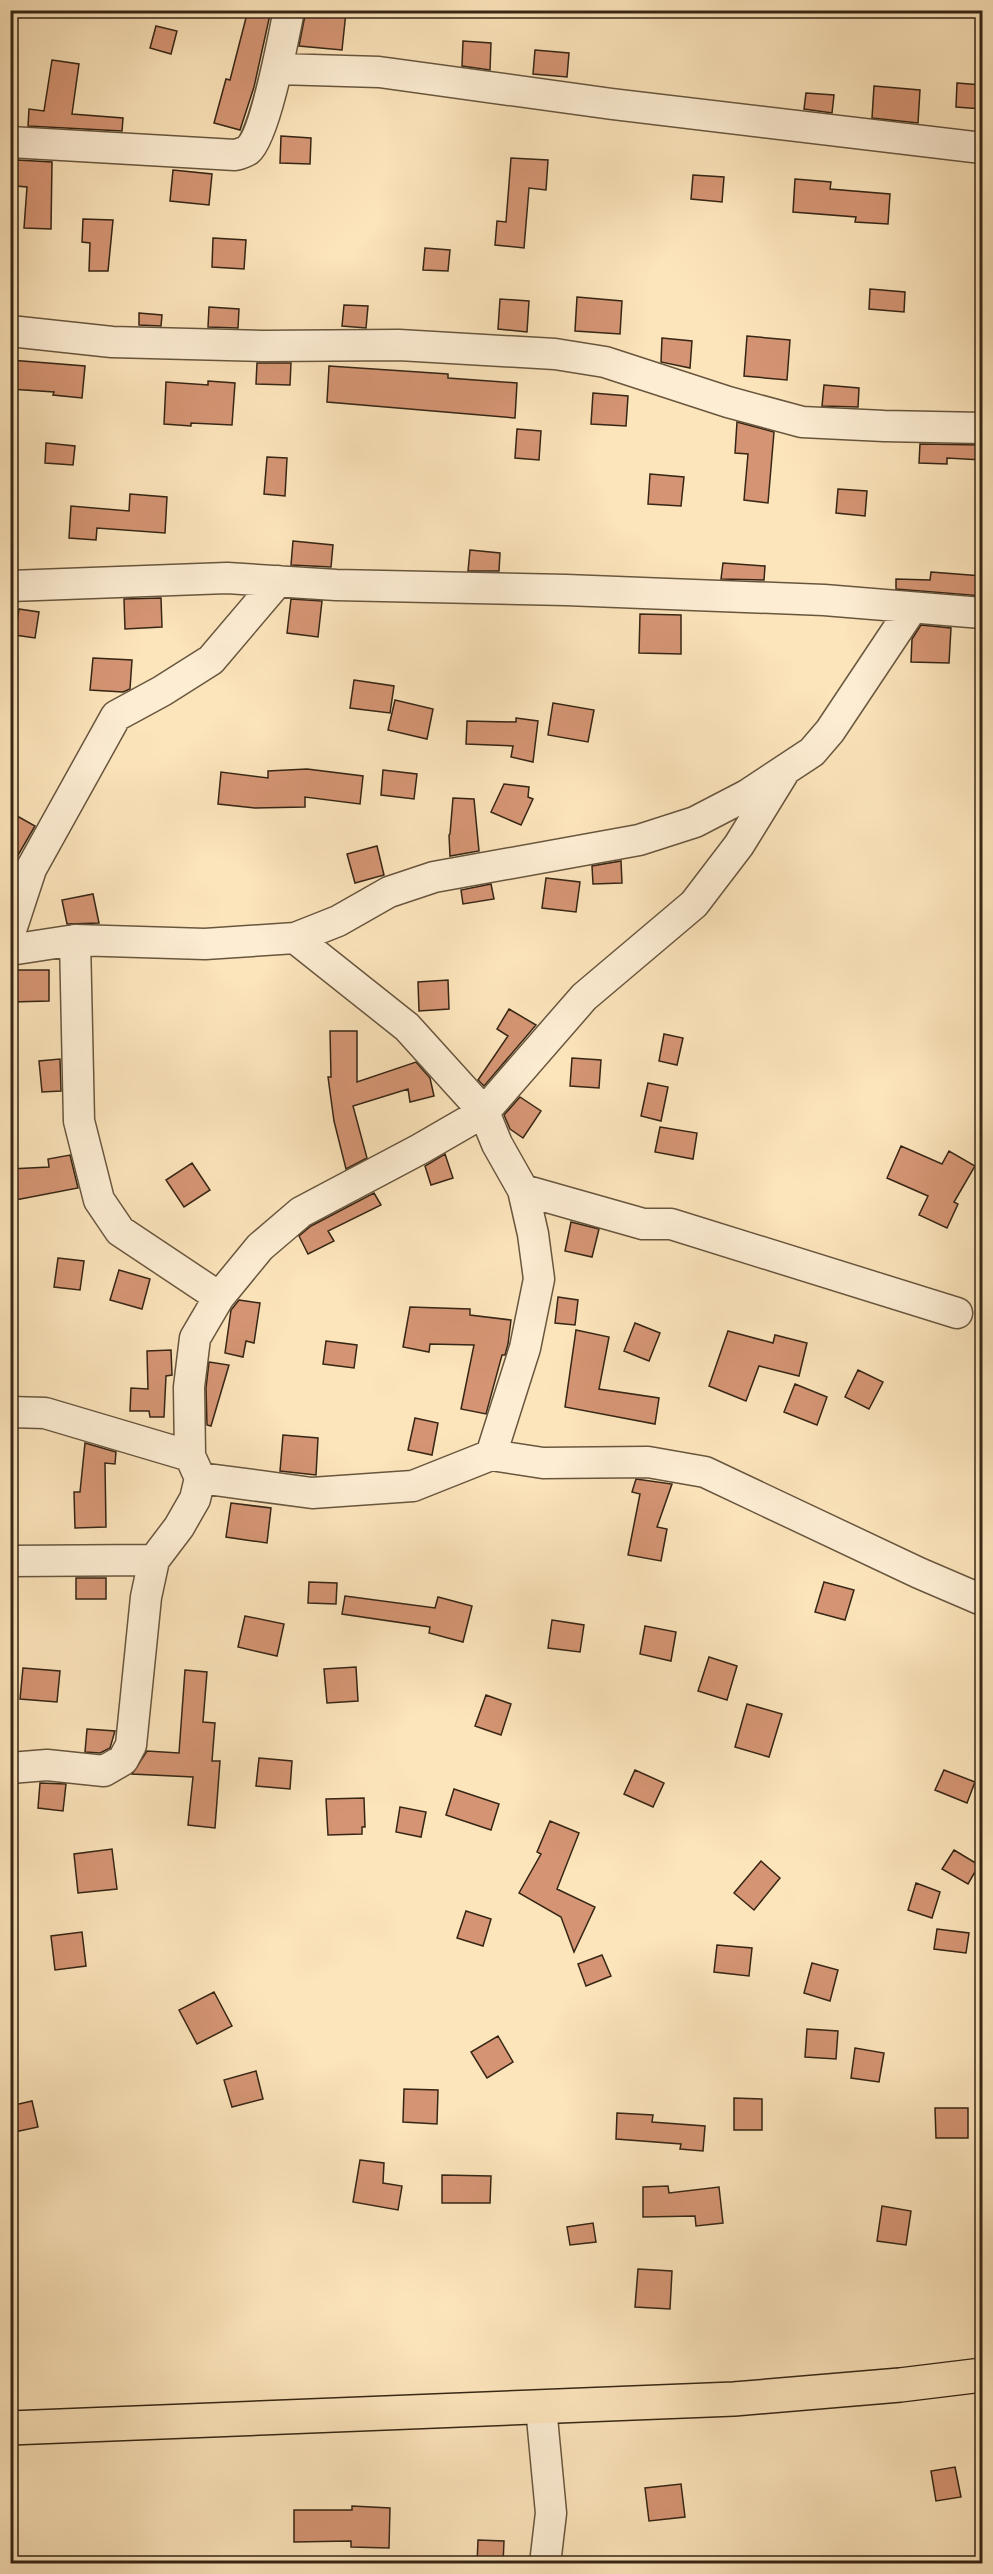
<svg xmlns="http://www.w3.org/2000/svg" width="993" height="2574" font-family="'IM FELL English',serif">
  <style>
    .building { fill: #d59574; stroke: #362615; stroke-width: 1.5 }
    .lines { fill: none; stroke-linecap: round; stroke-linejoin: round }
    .street-casing { stroke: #68563e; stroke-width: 33 }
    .primary-casing { stroke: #362615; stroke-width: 36 }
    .street { stroke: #fdedd3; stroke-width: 30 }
    .primary { stroke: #fce4bb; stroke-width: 33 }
  </style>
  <rect width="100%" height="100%" fill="#fce4bb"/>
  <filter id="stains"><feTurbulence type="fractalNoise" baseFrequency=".00333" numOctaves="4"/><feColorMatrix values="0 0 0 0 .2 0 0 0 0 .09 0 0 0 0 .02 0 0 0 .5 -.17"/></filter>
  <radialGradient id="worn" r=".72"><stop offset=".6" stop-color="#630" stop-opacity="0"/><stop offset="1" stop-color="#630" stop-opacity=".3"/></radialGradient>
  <!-- building -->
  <path class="building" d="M 248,10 L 271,10 L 254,87 L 240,130 L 214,123 L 226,79 L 230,80 Z
    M 306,10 L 346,12 L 342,50 L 299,46 Z
    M 156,26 L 177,31 L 171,54 L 150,48 Z
    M 463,41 L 491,43 L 490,70 L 462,66 Z
    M 535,50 L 569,53 L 567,77 L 533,74 Z
    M 52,60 L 79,64 L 72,114 L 123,118 L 122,131 L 28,126 L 29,109 L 44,111 Z
    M 957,83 L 982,85 L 982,109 L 956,107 Z
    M 874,86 L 920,90 L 918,123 L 872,118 Z
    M 806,93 L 834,95 L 832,113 L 804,109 Z
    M 281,136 L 311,138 L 310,164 L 280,163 Z
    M 511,158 L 548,160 L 546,190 L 529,188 L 524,248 L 495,245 L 497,221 L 506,222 Z
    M 17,160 L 52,162 L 51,229 L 24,228 L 27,187 L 16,186 Z
    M 173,170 L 212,174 L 209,205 L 170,201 Z
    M 693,175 L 724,177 L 722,202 L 691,199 Z
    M 795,179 L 831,182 L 830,189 L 890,194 L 888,224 L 855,222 L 856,217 L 793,212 Z
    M 83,219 L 113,220 L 108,271 L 89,271 L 90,243 L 82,242 Z
    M 213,238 L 246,240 L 244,269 L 212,267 Z
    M 425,248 L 450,250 L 448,271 L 423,270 Z
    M 870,289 L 905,292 L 904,312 L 869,309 Z
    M 577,297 L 622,301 L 620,334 L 575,331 Z
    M 500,299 L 529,301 L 527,332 L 498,329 Z
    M 344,305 L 368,306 L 366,328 L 342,326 Z
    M 209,307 L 239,309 L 238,328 L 208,327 Z
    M 139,313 L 162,315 L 161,326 L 139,325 Z
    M 747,336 L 790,340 L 787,380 L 744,376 Z
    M 662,338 L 692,341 L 690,368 L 661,362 Z
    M 10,360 L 85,366 L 82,398 L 53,395 L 54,392 L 10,389 Z
    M 257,363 L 291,363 L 290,385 L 256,384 Z
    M 329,366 L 448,374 L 448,378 L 517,383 L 515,418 L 327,402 Z
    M 208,381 L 235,383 L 232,425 L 191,423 L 191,426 L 164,424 L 166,382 L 208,385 Z
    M 824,385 L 859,388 L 858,407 L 822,406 Z
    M 593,393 L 628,396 L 626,426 L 591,424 Z
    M 737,422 L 774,432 L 768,503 L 744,500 L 748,454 L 735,453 Z
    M 517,429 L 541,431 L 539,460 L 515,458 Z
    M 46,443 L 75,446 L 73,465 L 45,463 Z
    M 920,444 L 982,445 L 982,460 L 947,458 L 947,464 L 919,463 Z
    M 267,457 L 287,458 L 285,496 L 264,494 Z
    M 650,474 L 684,477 L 681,506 L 648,504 Z
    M 838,489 L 867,491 L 865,516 L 836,513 Z
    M 130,494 L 167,497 L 165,533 L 97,528 L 96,540 L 69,538 L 71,506 L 129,511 Z
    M 293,541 L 333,545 L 331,567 L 291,565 Z
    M 470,550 L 500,553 L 499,571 L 468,571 Z
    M 723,563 L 765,566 L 764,580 L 721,579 Z
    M 931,572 L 982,576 L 982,596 L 896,589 L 896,579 L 930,580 Z
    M 161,598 L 162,627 L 125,629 L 124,599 Z
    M 291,599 L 322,601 L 318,637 L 287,633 Z
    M 19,609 L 39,612 L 35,638 L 15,635 Z
    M 640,614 L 681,615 L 681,654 L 639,653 Z
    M 921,625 L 951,628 L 949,663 L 911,662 L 912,639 Z
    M 93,658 L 132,660 L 130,689 L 123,692 L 90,690 Z
    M 354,680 L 394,686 L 390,713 L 350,708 Z
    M 395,700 L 433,709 L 427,739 L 388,730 Z
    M 553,703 L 594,710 L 588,742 L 548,735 Z
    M 516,718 L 538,721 L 533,762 L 511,757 L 513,746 L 466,744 L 467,721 L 516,722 Z
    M 307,769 L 363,776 L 360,804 L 305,797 L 305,807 L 255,808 L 218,804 L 221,772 L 268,778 L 268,771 Z
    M 383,770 L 417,774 L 414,799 L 381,795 Z
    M 504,784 L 529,787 L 528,797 L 533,799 L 521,825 L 491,812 Z
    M 453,798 L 474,799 L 479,851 L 450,856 L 449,835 L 450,834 Z
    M 10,812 L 35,826 L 10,869 Z
    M 377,846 L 384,875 L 355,883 L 347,854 Z
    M 621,861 L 622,883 L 593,884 L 592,866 Z
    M 546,878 L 580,882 L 576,912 L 542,908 Z
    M 491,884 L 494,899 L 463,904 L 461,890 Z
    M 93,894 L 99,923 L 67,924 L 62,900 Z
    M 10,970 L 49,970 L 49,1001 L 11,1002 Z
    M 448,980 L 449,1009 L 419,1011 L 418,982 Z
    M 509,1009 L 536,1025 L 484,1086 L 478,1080 L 508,1036 L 497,1029 Z
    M 330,1031 L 357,1031 L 357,1082 L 416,1062 L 430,1078 L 434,1096 L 410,1102 L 408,1089 L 353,1106 L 367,1158 L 346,1169 L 334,1121 L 328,1077 L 331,1077 Z
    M 664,1034 L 683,1038 L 677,1065 L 659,1061 Z
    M 572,1058 L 601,1060 L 599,1088 L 570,1086 Z
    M 60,1059 L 61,1091 L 42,1092 L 39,1061 Z
    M 648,1083 L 668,1087 L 661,1121 L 641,1116 Z
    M 520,1097 L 541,1111 L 523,1138 L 510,1129 L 504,1115 Z
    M 660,1127 L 697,1133 L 693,1159 L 655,1152 Z
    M 901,1146 L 942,1164 L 949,1151 L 975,1166 L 954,1202 L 958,1204 L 947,1228 L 919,1215 L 928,1196 L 887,1178 Z
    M 445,1154 L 453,1178 L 431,1185 L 425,1166 Z
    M 70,1155 L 78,1188 L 10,1201 L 10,1169 L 49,1167 L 48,1159 Z
    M 192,1163 L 210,1190 L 184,1207 L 166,1180 Z
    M 374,1193 L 381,1205 L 328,1231 L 334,1241 L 308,1254 L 299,1236 L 311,1226 Z
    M 571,1222 L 599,1229 L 592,1257 L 565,1251 Z
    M 58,1258 L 84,1261 L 80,1290 L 54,1287 Z
    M 119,1270 L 150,1279 L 142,1309 L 110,1300 Z
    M 558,1297 L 578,1300 L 575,1325 L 555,1323 Z
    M 239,1300 L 260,1303 L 254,1343 L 246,1341 L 243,1357 L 225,1353 L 231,1310 Z
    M 410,1307 L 470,1309 L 470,1315 L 511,1320 L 508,1344 L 505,1355 L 502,1355 L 486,1414 L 461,1409 L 474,1345 L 430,1344 L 429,1352 L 403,1347 Z
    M 635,1323 L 660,1333 L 649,1361 L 624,1351 Z
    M 576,1330 L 609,1337 L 599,1389 L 659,1398 L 655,1424 L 565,1407 Z
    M 728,1331 L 773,1343 L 775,1335 L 807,1343 L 799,1376 L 759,1366 L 746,1401 L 709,1386 Z
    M 326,1341 L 357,1345 L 354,1368 L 323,1364 Z
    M 171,1350 L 172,1375 L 166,1376 L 164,1417 L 150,1417 L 149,1411 L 130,1411 L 131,1388 L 148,1389 L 147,1351 Z
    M 209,1362 L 229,1365 L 211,1426 L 207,1425 L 206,1388 Z
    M 858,1370 L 883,1382 L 869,1409 L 845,1397 Z
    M 795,1384 L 827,1397 L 817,1425 L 784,1412 Z
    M 415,1418 L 438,1423 L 432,1455 L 408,1450 Z
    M 283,1435 L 318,1438 L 316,1475 L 280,1471 Z
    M 85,1443 L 116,1452 L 115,1464 L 105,1463 L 106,1527 L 75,1528 L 74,1492 L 80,1492 Z
    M 636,1479 L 672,1484 L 657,1527 L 667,1529 L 661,1561 L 628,1555 L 640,1494 L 632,1492 Z
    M 231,1503 L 271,1508 L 267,1543 L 226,1537 Z
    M 76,1578 L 106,1578 L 106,1599 L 76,1599 Z
    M 309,1582 L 337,1583 L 336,1604 L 308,1603 Z
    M 824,1582 L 854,1590 L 845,1620 L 815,1612 Z
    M 345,1596 L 435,1608 L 438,1597 L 472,1606 L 463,1642 L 429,1633 L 430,1627 L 342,1614 Z
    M 245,1616 L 284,1624 L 277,1656 L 238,1647 Z
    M 552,1620 L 584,1625 L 580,1652 L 548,1648 Z
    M 645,1626 L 676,1632 L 671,1661 L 640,1654 Z
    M 709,1657 L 737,1666 L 727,1700 L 698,1691 Z
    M 356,1667 L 358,1701 L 327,1703 L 324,1669 Z
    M 23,1668 L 60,1671 L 57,1702 L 20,1699 Z
    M 185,1670 L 207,1672 L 203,1722 L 215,1723 L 212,1761 L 220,1761 L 215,1828 L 188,1825 L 193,1777 L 132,1774 L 147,1751 L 179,1753 Z
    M 486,1695 L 511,1704 L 501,1735 L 475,1726 Z
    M 747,1704 L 782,1714 L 769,1757 L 735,1747 Z
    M 87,1729 L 115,1731 L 110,1748 L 100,1753 L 85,1752 Z
    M 259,1758 L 292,1761 L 290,1789 L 256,1786 Z
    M 635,1770 L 664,1783 L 653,1807 L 624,1794 Z
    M 944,1770 L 975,1782 L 967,1803 L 935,1790 Z
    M 40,1783 L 66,1784 L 63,1811 L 38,1808 Z
    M 454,1789 L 499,1804 L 491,1830 L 446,1815 Z
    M 364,1798 L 365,1827 L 362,1827 L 362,1834 L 328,1835 L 326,1799 Z
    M 400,1807 L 426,1812 L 421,1837 L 396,1832 Z
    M 550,1821 L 579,1833 L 557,1889 L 595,1907 L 574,1952 L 561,1917 L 519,1893 L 541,1854 L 537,1852 Z
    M 112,1849 L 117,1889 L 78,1893 L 74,1854 Z
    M 954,1850 L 979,1865 L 968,1884 L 942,1869 Z
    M 761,1861 L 780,1878 L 754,1910 L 734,1893 Z
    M 916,1883 L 940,1892 L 932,1918 L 908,1910 Z
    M 466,1911 L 491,1919 L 483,1946 L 457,1938 Z
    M 937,1929 L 969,1933 L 966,1953 L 934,1949 Z
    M 82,1932 L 86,1966 L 55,1970 L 51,1936 Z
    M 717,1945 L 752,1948 L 749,1976 L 714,1972 Z
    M 602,1955 L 611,1976 L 586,1986 L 578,1964 Z
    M 812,1963 L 838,1970 L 830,2001 L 804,1993 Z
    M 214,1992 L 232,2026 L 197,2044 L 179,2010 Z
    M 807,2029 L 838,2031 L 836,2059 L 805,2057 Z
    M 498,2036 L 513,2062 L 487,2078 L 471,2052 Z
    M 855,2048 L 884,2053 L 879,2082 L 851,2078 Z
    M 256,2071 L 263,2099 L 232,2107 L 224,2080 Z
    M 404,2089 L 438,2090 L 437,2124 L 403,2122 Z
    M 734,2098 L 762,2099 L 762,2130 L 734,2130 Z
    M 32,2101 L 38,2127 L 10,2133 L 10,2106 Z
    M 935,2108 L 968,2108 L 968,2138 L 936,2138 Z
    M 617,2113 L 653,2115 L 652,2122 L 705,2126 L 703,2151 L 680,2149 L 681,2144 L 616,2139 Z
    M 360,2160 L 384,2163 L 383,2183 L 402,2186 L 398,2210 L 353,2202 Z
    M 442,2175 L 491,2176 L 490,2203 L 442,2203 Z
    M 668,2186 L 669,2193 L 719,2187 L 723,2223 L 696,2226 L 695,2216 L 643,2217 L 643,2187 Z
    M 882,2206 L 911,2211 L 906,2245 L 877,2241 Z
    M 593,2223 L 596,2242 L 570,2245 L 567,2227 Z
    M 638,2269 L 672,2271 L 670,2309 L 635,2307 Z
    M 955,2467 L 961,2497 L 936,2501 L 931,2471 Z
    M 681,2484 L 685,2517 L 649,2521 L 645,2488 Z
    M 352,2506 L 390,2508 L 389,2548 L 351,2547 L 351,2541 L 294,2542 L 294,2510 L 352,2510 Z
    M 478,2540 L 504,2541 L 503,2564 L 477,2564 Z"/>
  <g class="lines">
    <defs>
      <path id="street" d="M 278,69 L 379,72 L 612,104 L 982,148
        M 10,142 L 235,155 C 239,154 245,152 248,150 C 265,136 284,35 289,10
        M 10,331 L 112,342 L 263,346 L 399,345 L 555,354 L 605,362 L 728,402 L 802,422 L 884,426 L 982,428
        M 10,586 L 227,578 L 336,585 L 566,590 L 824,600 L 982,613
        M 10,933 L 31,869 L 116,716 L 162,691 L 211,660 L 278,581
        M 295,938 L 407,1027 L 484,1112 L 497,1144 L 523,1190 L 533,1234 L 539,1279 L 525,1348 L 491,1455
        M 75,940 L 79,1121 L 99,1200 L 120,1231 L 219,1297
        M 10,950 L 75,940 L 205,944 L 295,938 L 338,921 L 389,892 L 434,877 L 639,840 L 695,822 L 747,795 L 812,752 L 830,731 L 912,608
        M 523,1190 L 643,1224 L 671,1224 L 957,1313
        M 10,1412 L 45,1413 L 190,1456
        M 200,1478 L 312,1493 L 413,1486 L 491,1455 L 543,1463 L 648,1462 L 705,1472 L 919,1573 L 982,1600
        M 10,1561 L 154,1560
        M 10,1768 L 47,1765 L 104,1771 L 123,1760 L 131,1745 L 146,1597 L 154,1560 L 179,1527 L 195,1499 L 200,1478 L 190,1456 L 189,1387 L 195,1338 L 219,1297 L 260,1247 L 301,1212 L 420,1149 L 484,1112 L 584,997 L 694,904 L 739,845 L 784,772
        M 541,2407 L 551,2513 L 545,2564"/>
      <path id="primary" d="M 10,2428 L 734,2399 L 900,2385 L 982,2375"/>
    </defs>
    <!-- street casing -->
    <use href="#street" class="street-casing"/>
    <!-- primary casing -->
    <use href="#primary" class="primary-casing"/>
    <!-- street -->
    <use href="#street" class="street"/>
    <!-- primary -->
    <use href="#primary" class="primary"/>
  </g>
  <!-- margin -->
  <rect width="993" height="2574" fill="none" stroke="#fce4bb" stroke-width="36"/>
  <rect x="12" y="12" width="969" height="2550" fill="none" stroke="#362615" stroke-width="3"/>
  <rect x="18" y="18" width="957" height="2538" fill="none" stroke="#362615" stroke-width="1.5"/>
  <rect width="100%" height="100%" filter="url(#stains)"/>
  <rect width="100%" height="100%" fill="url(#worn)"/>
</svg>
